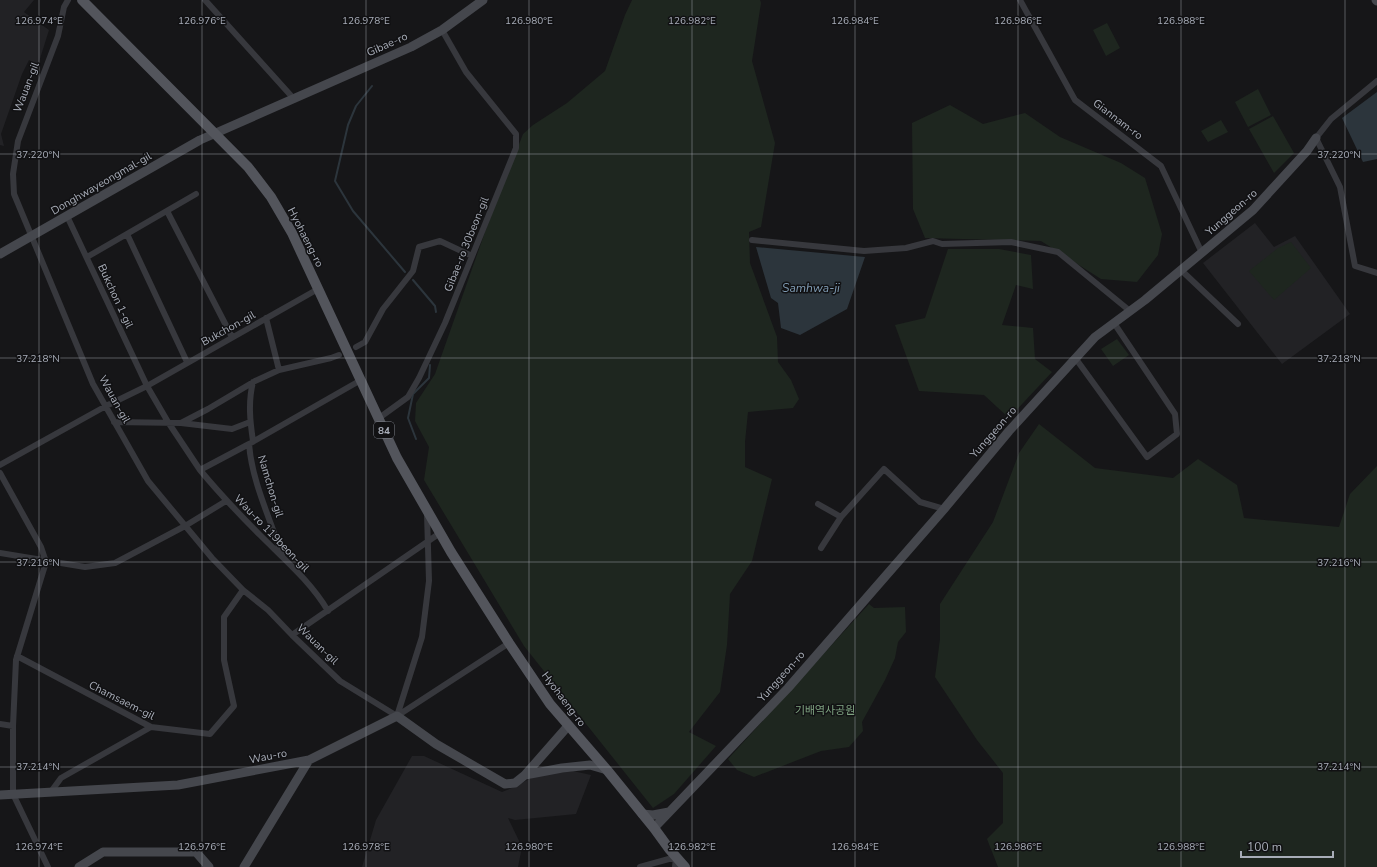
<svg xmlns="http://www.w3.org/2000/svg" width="1377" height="867" font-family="'Nunito Sans','Noto Sans KR',sans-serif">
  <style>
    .built { fill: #222225 }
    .green { fill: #1e261f }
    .water { fill: #2c353c }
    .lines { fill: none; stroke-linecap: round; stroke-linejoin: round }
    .stream { stroke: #2c353c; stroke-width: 2 }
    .street { stroke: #37383d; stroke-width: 6 }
    .secondary { stroke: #45474d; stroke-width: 9 }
    .primary { stroke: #53555c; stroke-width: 10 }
    .ticks { fill: none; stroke: #a8adb8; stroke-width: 1; stroke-opacity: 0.45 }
    .labels { text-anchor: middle; stroke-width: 3; stroke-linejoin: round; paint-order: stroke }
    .shield { fill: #111113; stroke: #7b7e86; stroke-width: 1 }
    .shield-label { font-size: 10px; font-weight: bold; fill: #a8adb8 }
    .street-label { font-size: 11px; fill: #a8adb8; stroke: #111113 }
    .park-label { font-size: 11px; fill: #7fa381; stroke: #111113 }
    .water-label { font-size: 12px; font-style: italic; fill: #7f9bb3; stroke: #111113 }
    .ticks-label { font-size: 10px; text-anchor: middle; fill: #a8adb8; stroke: #111113; stroke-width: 3; stroke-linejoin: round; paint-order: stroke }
  </style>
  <rect width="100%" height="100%" fill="#161618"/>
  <!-- built -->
  <path class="built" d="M 0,0 L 34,0 L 24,12 L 49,30 L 38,65 L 29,60 L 22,74 L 1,134 L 4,146 L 0,145 Z
    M 1255,223 L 1274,247 L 1295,236 L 1350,314 L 1282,364 L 1203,263 Z
    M 412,756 L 424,756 L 502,792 L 514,787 L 537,775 L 573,771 L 591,775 L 576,814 L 515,820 L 508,818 L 522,847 L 518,867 L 362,867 L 376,820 Z"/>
  <!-- green -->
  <path class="green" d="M 632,0 L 760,0 L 761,3 L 752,61 L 775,143 L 761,227 L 749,232 L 750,263 L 777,337 L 778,362 L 791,380 L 799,399 L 793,408 L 748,412 L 745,442 L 745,467 L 772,479 L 752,561 L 730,594 L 727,645 L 720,692 L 689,732 L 716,746 L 674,794 L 653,808 L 524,646 L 424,480 L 429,447 L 415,421 L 416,403 L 435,374 L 485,232 L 523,134 L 533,125 L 567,103 L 605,71 L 625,15 Z
    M 1107,23 L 1120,48 L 1106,56 L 1093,30 Z
    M 1258,89 L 1271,115 L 1248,127 L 1235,102 Z
    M 950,105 L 983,124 L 1025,113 L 1060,137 L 1121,163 L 1145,178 L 1162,234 L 1158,255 L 1137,282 L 1101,279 L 1041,241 L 925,238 L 913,209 L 912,123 Z
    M 1273,116 L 1294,153 L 1274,173 L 1249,129 Z
    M 1221,120 L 1228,132 L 1208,142 L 1201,131 Z
    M 1291,242 L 1311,268 L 1274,300 L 1249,271 L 1278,248 Z
    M 948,249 L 999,249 L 1031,255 L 1033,289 L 1016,285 L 1002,325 L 1033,328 L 1035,359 L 1052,372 L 1009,418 L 984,395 L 919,391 L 895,325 L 925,318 Z
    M 1117,339 L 1129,355 L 1113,366 L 1101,349 Z
    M 1039,424 L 1095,468 L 1173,478 L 1198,459 L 1237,485 L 1244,518 L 1339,527 L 1350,494 L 1377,466 L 1377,867 L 998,867 L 987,839 L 1003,823 L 1003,773 L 977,740 L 935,677 L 940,639 L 940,604 L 993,522 L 1019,453 Z
    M 869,604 L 874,608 L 905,607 L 906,632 L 898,642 L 895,658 L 885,680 L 862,722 L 863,731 L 849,747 L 821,751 L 754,777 L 737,770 L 728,759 Z"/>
  <!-- water -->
  <path class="water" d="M 1377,92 L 1377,159 L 1363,162 L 1342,118 Z
    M 756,247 L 865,257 L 847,309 L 800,335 L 781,328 L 778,303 L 771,298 Z"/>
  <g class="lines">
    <!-- stream -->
    <path class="stream" d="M 372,86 L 356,106 L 348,125 L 335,181 L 353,211 L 405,272
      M 413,280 L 435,306 L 436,312
      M 416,439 L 408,418 L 413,394 L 429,378 L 430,365"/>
    <!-- street -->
    <path class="street" d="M 68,0 L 64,7 L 58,36 L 18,141 L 13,174 L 14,194 L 93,384 L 148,481 L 212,558 L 243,590 L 268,610 L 292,635 L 340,681 L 397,716
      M 205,0 L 294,99
      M 1020,0 L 1075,100 L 1161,166 L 1202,253
      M 1377,81 L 1331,119 L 1316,138 L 1340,187 L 1355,266 L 1377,273
      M 167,211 L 232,337
      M 67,216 L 147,386 L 168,422 L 200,470 L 249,444 L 361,380
      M 127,234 L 187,362
      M 752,240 L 864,251 L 906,248 L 933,241 L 942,244 L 1011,242 L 1058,252 L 1130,311
      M 87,257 L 196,194
      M 1181,270 L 1238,324
      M 266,318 L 279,370
      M 356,347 L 365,342 L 383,309 L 413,271 L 419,247 L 440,241 L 472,256
      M 1076,359 L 1147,457 L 1177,434 L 1175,414 L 1114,323
      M 379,418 L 408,397 L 419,378 L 445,323 L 516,148 L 516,134 L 466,72 L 442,30
      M 114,422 L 181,423 L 208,409 L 255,381 L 279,370 L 331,358 L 339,355
      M 181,423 L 232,429 L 250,422
      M 253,441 C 250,421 248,402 253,382
      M 249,444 C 252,482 270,518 282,555
      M 0,465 L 106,406 L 147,386 L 318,289
      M 200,470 C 219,493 239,514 260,535 C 284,559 311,582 328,611
      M 0,473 L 41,547 L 46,562 L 16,660 L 13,726 L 13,794 L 48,867
      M 818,504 L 841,517
      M 821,548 L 841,517 L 884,469 L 920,502 L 944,509
      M 0,553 L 85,567 L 115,563 L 185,526 L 226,501
      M 292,635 L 440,533
      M 17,656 L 151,727 L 210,734 L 234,706 L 224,660 L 224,617 L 243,590
      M 397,716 L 422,637 L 429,581 L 427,514
      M 397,716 L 509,643
      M 0,724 L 13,726
      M 50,793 L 61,778 L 151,727
      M 640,867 L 676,857 L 675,867"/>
    <!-- secondary -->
    <path class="secondary" d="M 1376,0 L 1377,1
      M 0,254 L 200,140 L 411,47 L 442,30 L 483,0
      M 525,775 L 562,768 L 590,765 L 607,770
      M 0,795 L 178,785 L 309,760 L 397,716 L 436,744 L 505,784 L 515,783 L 525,775 L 568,726
      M 642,814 L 653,815 L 669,812
      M 654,828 L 788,688 L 944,509 L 1009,431 L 1095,337 L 1145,300 L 1253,210 L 1307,151 L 1316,138
      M 79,867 L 103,852 L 196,852 L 209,867
      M 244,867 L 309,760"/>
    <!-- primary -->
    <path class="primary" d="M 82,0 L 248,167 L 271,197 L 292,233 L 397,458 L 451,552 L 509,643 L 550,704 L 607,770 L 654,828 L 670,850 L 685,867"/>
  </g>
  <!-- ticks -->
  <path class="ticks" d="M 39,0 L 39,867M 202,0 L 202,867M 366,0 L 366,867M 529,0 L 529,867M 692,0 L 692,867M 855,0 L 855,867M 1018,0 L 1018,867M 1181,0 L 1181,867M 1345,0 L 1345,867M 0,154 L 1377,154M 0,358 L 1377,358M 0,562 L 1377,562M 0,767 L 1377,767"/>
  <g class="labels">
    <!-- shield labels -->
    <rect class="shield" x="374" y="422" width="20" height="16" rx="3"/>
    <g class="shield-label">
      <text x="384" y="434">84</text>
    </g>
    <!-- street labels -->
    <g class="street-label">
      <text transform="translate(387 44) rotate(-24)" y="4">Gibae-ro</text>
      <text transform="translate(26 87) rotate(-69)" y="4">Wauan-gil</text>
      <text transform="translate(1118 119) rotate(37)" y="4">Giannam-ro</text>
      <text transform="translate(101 183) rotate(-30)" y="4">Donghwayeongmal-gil</text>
      <text transform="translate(1231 212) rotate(-41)" y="4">Yunggeon-ro</text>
      <text transform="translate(306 237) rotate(63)" y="4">Hyohaeng-ro</text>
      <text transform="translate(466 244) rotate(-68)" y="4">Gibae-ro 30beon-gil</text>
      <text transform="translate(116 296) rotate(65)" y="4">Bukchon 1-gil</text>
      <text transform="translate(228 328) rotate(-29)" y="4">Bukchon-gil</text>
      <text transform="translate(115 399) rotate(61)" y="4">Wauan-gil</text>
      <text transform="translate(993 432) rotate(-49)" y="4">Yunggeon-ro</text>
      <text transform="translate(271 486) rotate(73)" y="4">Namchon-gil</text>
      <text transform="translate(272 533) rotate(46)" y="4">Wau-ro 119beon-gil</text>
      <text transform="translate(318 644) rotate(44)" y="4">Wauan-gil</text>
      <text transform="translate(781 676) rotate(-48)" y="4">Yunggeon-ro</text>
      <text transform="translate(564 699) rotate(53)" y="4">Hyohaeng-ro</text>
      <text transform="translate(122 700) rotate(27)" y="4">Chamsaem-gil</text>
      <text transform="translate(268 756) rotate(-11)" y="4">Wau-ro</text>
    </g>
    <!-- park labels -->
    <g class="park-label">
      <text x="825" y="714">기배역사공원</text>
    </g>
    <!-- water labels -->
    <g class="water-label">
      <text x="811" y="292">Samhwa-ji</text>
    </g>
  </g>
  <g class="ticks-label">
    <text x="39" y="24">126.974°E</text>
    <text x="202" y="24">126.976°E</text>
    <text x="366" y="24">126.978°E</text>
    <text x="529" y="24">126.980°E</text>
    <text x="692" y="24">126.982°E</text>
    <text x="855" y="24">126.984°E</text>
    <text x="1018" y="24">126.986°E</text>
    <text x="1181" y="24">126.988°E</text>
    <text x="38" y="158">37.220°N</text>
    <text x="1339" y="158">37.220°N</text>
    <text x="38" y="362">37.218°N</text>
    <text x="1339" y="362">37.218°N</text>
    <text x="38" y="566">37.216°N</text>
    <text x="1339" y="566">37.216°N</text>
    <text x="38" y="770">37.214°N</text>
    <text x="1339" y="770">37.214°N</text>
    <text x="39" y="850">126.974°E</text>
    <text x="202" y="850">126.976°E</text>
    <text x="366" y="850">126.978°E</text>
    <text x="529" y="850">126.980°E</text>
    <text x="692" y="850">126.982°E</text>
    <text x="855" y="850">126.984°E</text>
    <text x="1018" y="850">126.986°E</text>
    <text x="1181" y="850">126.988°E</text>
  </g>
  <!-- scale -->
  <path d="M1241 851v6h92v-6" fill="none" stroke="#a8adb8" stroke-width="2"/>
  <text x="1247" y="851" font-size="12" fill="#a8adb8" stroke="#111113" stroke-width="3" paint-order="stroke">100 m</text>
</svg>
